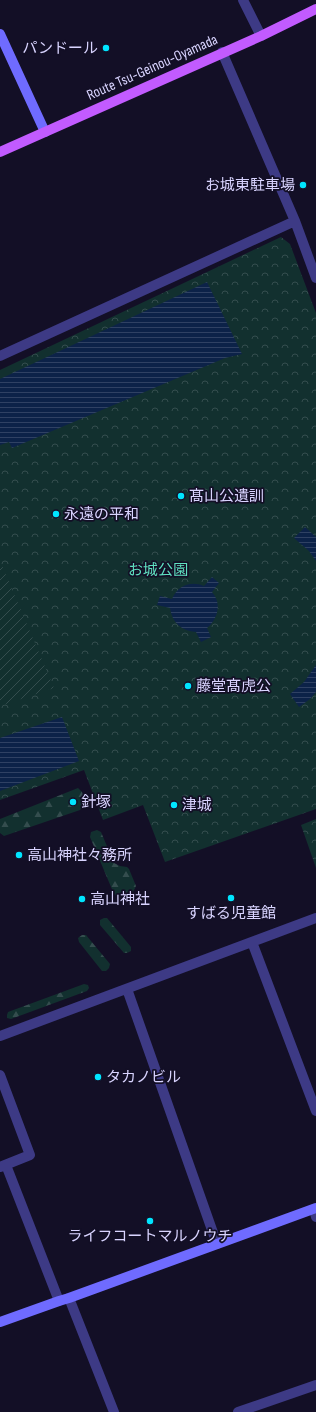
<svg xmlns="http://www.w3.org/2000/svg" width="316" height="1412" font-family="'Sofia Sans Condensed','Noto Sans JP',sans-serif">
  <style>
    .forest { fill: url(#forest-firs) }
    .park { fill: url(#park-crowns) }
    .garden { fill: url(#garden-furrows) }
    .water { fill: url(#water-rules) }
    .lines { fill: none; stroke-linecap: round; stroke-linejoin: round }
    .street { stroke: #3d3a85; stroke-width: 10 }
    .secondary { stroke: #6f6bff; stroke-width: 10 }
    .primary { stroke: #c25bff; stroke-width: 10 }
    .poi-dot { fill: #00e5ff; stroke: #130f26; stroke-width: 1.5 }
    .labels { text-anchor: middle; stroke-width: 3.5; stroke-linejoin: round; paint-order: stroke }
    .poi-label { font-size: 15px; fill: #d9d4ff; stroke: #130f26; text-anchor: start }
    .street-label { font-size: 15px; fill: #d9d4ff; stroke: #130f26 }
    .park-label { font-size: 15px; fill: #5fe0c0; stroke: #130f26 }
  </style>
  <defs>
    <pattern id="forest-firs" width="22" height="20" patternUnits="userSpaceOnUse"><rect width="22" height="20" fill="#12302f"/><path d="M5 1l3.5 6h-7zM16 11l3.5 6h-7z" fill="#344d4e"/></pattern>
    <pattern id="park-crowns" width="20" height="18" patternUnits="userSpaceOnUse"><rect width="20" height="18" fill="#12302f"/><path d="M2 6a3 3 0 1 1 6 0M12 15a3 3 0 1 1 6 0" fill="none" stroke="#344d4e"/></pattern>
    <pattern id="garden-furrows" width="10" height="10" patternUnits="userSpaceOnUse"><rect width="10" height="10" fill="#12302f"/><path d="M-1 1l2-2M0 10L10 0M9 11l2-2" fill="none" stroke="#344d4e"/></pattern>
    <pattern id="water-rules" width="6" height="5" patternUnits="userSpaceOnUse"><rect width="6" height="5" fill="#0c2248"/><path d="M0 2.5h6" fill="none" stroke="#2f4163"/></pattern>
  </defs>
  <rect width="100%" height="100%" fill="#130f26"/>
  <!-- forest -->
  <path class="forest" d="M 78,788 L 82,792 L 86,803 L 80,810 L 4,836 L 0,833 L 0,819 Z
    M 97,830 L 101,832 L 114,863 L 120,866 L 127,867 L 129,869 L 136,886 L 133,892 L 119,898 L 114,894 L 90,837 L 91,832 Z
    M 104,918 L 107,918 L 131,947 L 131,951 L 127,953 L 124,953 L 100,925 L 100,920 Z
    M 82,935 L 86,935 L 110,964 L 109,968 L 106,971 L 102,971 L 79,942 L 78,938 Z
    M 84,984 L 88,985 L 89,988 L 87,991 L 11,1019 L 7,1018 L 7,1015 L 8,1012 Z"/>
  <!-- park -->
  <path class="park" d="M 281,237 L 290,244 L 316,313 L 316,809 L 165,862 L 143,805 L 103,820 L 84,770 L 0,800 L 0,370 Z
    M 316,819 L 316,868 L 301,825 Z"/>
  <!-- garden -->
  <path class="garden" d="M 0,561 L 54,688 L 0,706 Z"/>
  <!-- water -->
  <path class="water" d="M 207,282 L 242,354 L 225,358 L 12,448 L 9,442 L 0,445 L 0,379 Z
    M 305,527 L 316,537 L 316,561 L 309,551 L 294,538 Z
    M 212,577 L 219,583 L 212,592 C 222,603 218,619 207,628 L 211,637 L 201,642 L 196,632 C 182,631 172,623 170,608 L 157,605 L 160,596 L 172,599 C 177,586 191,580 204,586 Z
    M 316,665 L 316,692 L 310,699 L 299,707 L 290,694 L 304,682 Z
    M 62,717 L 79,761 L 0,791 L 0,738 Z"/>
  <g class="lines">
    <!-- street -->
    <path class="street" d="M 243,0 L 261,36
      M 222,52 L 295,221 L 316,278
      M 0,356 L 295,221
      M 252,942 L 316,1111
      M 127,989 L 217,1244
      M 0,1036 L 316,918
      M 0,1075 L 30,1155 L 0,1167
      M 6,1165 L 59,1301
      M 314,1209 L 316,1217
      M 69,1298 L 114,1412
      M 238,1412 L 316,1385"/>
    <!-- secondary -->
    <path class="secondary" d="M 0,34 L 45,132
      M 0,1322 L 59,1301 L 69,1298 L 316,1208"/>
    <!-- primary -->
    <path class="primary" d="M 0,152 L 261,36 L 316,9"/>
  </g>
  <!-- markers -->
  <g class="poi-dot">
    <circle cx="106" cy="48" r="4"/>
    <circle cx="303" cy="185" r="4"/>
    <circle cx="181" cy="496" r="4"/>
    <circle cx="56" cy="514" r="4"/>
    <circle cx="188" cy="686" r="4"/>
    <circle cx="73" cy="802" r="4"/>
    <circle cx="174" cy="805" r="4"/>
    <circle cx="19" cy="855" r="4"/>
    <circle cx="231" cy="898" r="4"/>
    <circle cx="82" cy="899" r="4"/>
    <circle cx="98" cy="1077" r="4"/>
    <circle cx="150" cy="1221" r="4"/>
  </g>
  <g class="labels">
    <!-- poi labels -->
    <g class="poi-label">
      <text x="98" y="53" text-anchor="end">パンドール</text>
      <text x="295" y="190" text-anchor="end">お城東駐車場</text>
      <text x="189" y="501">髙山公遺訓</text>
      <text x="64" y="519">永遠の平和</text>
      <text x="196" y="691">藤堂髙虎公</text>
      <text x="81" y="807">針塚</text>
      <text x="182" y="810">津城</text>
      <text x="27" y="860">高山神社々務所</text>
      <text x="90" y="904">高山神社</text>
      <text x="231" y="918" text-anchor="middle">すばる児童館</text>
      <text x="106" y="1082">タカノビル</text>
      <text x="150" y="1241" text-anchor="middle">ライフコートマルノウチ</text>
    </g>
    <!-- street labels -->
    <g class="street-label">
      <text transform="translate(152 67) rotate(-24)" y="5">Route Tsu-Geinou-Oyamada</text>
    </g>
    <!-- park labels -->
    <g class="park-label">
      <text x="158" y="575">お城公園</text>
    </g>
  </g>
</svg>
